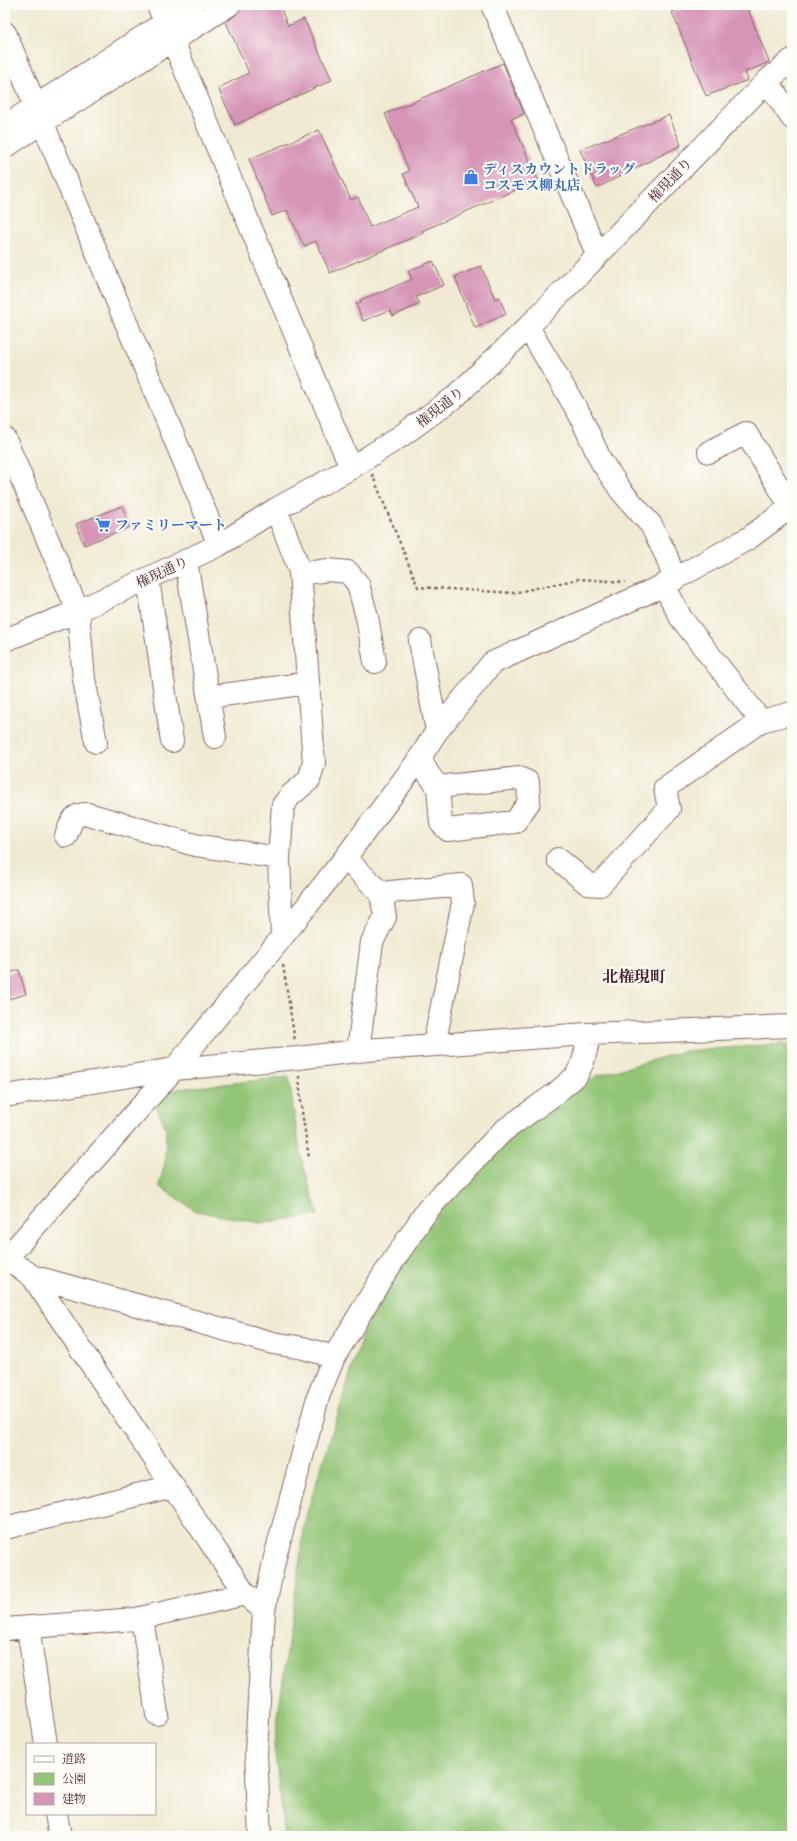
<svg xmlns="http://www.w3.org/2000/svg" width="797" height="1841" font-family="'Libre Bodoni','Noto Serif JP',serif">
  <style>
    .green { fill: #93c576; stroke: #6e7250 }
    .building { fill: #d694b7 }
    .lines { fill: none; stroke-linecap: round; stroke-linejoin: round }
    .minor-casing { stroke: #846665; stroke-width: 24 }
    .path { stroke: #846665; stroke-width: 2.5; stroke-dasharray: 3 3; stroke-linecap: butt }
    .minor { stroke: #fff; stroke-width: 22 }
    .labels { text-anchor: middle; stroke-width: 4; stroke-linejoin: round; paint-order: stroke }
    .shop-label { font-size: 14px; font-weight: bold; fill: #366cbe; stroke: #fdfcf7; text-anchor: start }
    .street-label { font-size: 14px; fill: #4a1f2b; stroke: #fdfcf7 }
    .quarter-label { font-size: 16px; font-weight: bold; fill: #4a1f2b; stroke: #fdfcf7 }
  </style>
  <rect width="100%" height="100%" fill="#fdfcf7"/>
  <filter id="ink" filterUnits="userSpaceOnUse"><feTurbulence type="fractalNoise" baseFrequency=".025" numOctaves="2"/><feDisplacementMap in="SourceGraphic" scale="8" xChannelSelector="R" yChannelSelector="G"/><feConvolveMatrix kernelMatrix="1 2 1 2 8 2 1 2 1" color-interpolation-filters="sRGB"/></filter>
  <filter id="wash" filterUnits="userSpaceOnUse"><feTurbulence type="fractalNoise" baseFrequency=".012" numOctaves="4" result="noise"/><feDisplacementMap in="SourceGraphic" scale="16" xChannelSelector="R" yChannelSelector="G"/><feGaussianBlur stdDeviation="0.9" result="paint"/><feColorMatrix in="noise" values="0 0 0 0 0 0 0 0 0 0 0 0 0 0 0 0 0 1.4 0 .05"/><feComposite in="paint" operator="in"/></filter>
  <g filter="url(#wash)">
    <rect width="100%" height="100%" fill="#efead1"/>
    <!-- green -->
    <path class="green" d="M 782,1044 L 792,1046 L 792,1836 L 285,1836 L 274,1745 L 306,1516 L 364,1330 L 413,1245 L 457,1189 L 518,1128 L 597,1076 L 685,1051 Z
      M 289,1077 L 297,1134 L 303,1164 L 318,1215 L 260,1223 L 196,1211 L 159,1186 L 165,1163 L 166,1128 L 155,1104 L 169,1090 Z"/>
    <g id="blocks">
      <!-- building -->
      <path class="building" d="M 244,5 L 279,5 L 288,26 L 304,19 L 332,80 L 235,125 L 218,88 L 249,73 L 226,22 L 236,15 L 241,6 Z
        M 691,5 L 746,5 L 769,62 L 745,72 L 748,80 L 706,96 L 672,12 Z
        M 503,63 L 524,114 L 511,119 L 538,180 L 422,231 L 423,233 L 330,273 L 316,241 L 304,246 L 287,210 L 272,216 L 249,159 L 319,130 L 351,200 L 358,197 L 370,227 L 418,207 L 403,174 L 409,171 L 385,114 Z
        M 669,115 L 681,145 L 597,188 L 580,150 Z
        M 433,261 L 444,285 L 416,297 L 420,304 L 393,316 L 390,310 L 363,321 L 356,304 L 361,302 L 360,300 L 380,292 L 380,293 L 412,279 L 408,271 Z
        M 481,266 L 495,299 L 499,297 L 506,314 L 475,328 L 455,277 Z
        M 122,506 L 130,527 L 84,545 L 76,524 Z
        M 19,970 L 26,994 L 5,1000 L 5,974 Z"/>
    </g>
  </g>
  <g filter="url(#ink)">
    <use href="#blocks" fill-opacity="0" stroke="#846665" stroke-width="1"/>
    <g class="lines">
      <defs>
        <path id="minor" d="M 158,5 L 351,468
          M 492,5 L 597,254
          M 5,33 L 219,545
          M 767,81 L 792,118
          M 5,126 L 192,5
          M 5,147 L 43,122 L 229,5
          M 528,327 L 580,415 L 601,461 L 622,492 L 651,525 L 666,555 L 674,578
          M 5,439 L 78,611 L 84,679 L 96,742
          M 709,452 L 746,433 L 791,507
          M 276,509 L 300,571 L 314,763 L 309,780 L 291,795 L 283,805 L 279,858 L 282,936
          M 186,561 L 215,737
          M 300,574 L 328,570 L 348,572 L 358,584 L 367,617 L 375,662
          M 148,579 L 172,741
          M 664,585 L 681,618 L 761,721
          M 5,640 L 78,611 L 219,545 L 276,509 L 351,468 L 401,436 L 456,396 L 528,327 L 767,81 L 792,60
          M 420,641 L 437,731
          M 209,697 L 308,683
          M 420,757 L 427,772 L 438,787 L 441,823 L 448,830 L 515,822 L 529,802 L 528,782 L 519,778 L 438,787
          M 66,836 C 71,823 72,813 88,814 L 195,845 L 279,858
          M 345,858 L 381,893 L 461,885 L 463,903 L 434,1045
          M 558,859 L 588,884 L 600,885 L 669,809 L 665,788 L 761,721 L 792,713
          M 358,1051 L 372,942 L 385,917 L 381,893
          M 5,1096 L 174,1069 L 298,1058 L 366,1050 L 587,1034 L 792,1026
          M 5,1257 L 32,1276 L 245,1594 L 264,1610
          M 5,1260 L 174,1069 L 279,941 L 345,858 L 417,762 L 437,731 L 492,663 L 664,585 L 749,538 L 792,506
          M 32,1276 L 273,1343 L 303,1348 L 334,1357
          M 5,1528 L 173,1486
          M 142,1618 L 157,1714
          M 28,1628 L 46,1744
          M 5,1629 L 136,1619 L 245,1594
          M 56,1814 L 60,1836
          M 260,1836 L 256,1753 L 264,1610 L 275,1557 L 318,1397 L 334,1357 L 381,1279 L 428,1209 L 503,1131 L 555,1094 L 576,1076 L 583,1062 L 587,1046 L 587,1034"/>
      </defs>
      <!-- minor casing -->
      <use href="#minor" class="minor-casing"/>
      <!-- path -->
      <path class="path" d="M 372,474 L 418,587 L 513,593 L 579,579 L 625,582
        M 283,965 L 295,1041
        M 299,1076 L 301,1105 L 309,1158"/>
      <!-- minor -->
      <use href="#minor" class="minor"/>
    </g>
  </g>
  <!-- icons -->
  <defs>
    <symbol id="shop-bare" viewBox="-9 -9 18 18"><path d="M-5-2.5h2.3a2.7 3.5 0 0 1 5.4 0H5L5.5 6h-11ZM-1.5-2.5h3a1.5 2.3 0 0 0-3 0Z" fill="#3f7fe0" stroke="#fdfcf7" stroke-width="2.5" paint-order="stroke"/></symbol>
    <symbol id="supermarket-bare" viewBox="-9 -9 18 18"><path d="M-6-5.5h2.5l.6 2H6L4.5 2H-2.5L-4.4-4H-6ZM-1.5 3.2a1.3 1.3 0 1 0 .1 0ZM3 3.2a1.3 1.3 0 1 0 .1 0Z" fill="#3f7fe0" stroke="#fdfcf7" stroke-width="2.5" paint-order="stroke"/></symbol>
  </defs>
  <g fill-rule="evenodd">
    <use href="#shop-bare" x="460" y="166" width="22" height="22"/>
    <use href="#supermarket-bare" x="92" y="514" width="22" height="22"/>
  </g>
  <g class="labels">
    <!-- shop labels -->
    <g class="shop-label">
      <text x="483" y="174">ディスカウントドラッグ<tspan x="483" dy="16">コスモス柳丸店</tspan></text>
      <text x="115" y="530">ファミリーマート</text>
    </g>
    <!-- street labels -->
    <g class="street-label">
      <text transform="translate(670 180) rotate(-46)" y="5">権現通り</text>
      <text transform="translate(440 407) rotate(-38)" y="5">権現通り</text>
      <text transform="translate(162 572) rotate(-25)" y="5">権現通り</text>
    </g>
    <!-- quarter labels -->
    <g class="quarter-label">
      <text x="634" y="982">北権現町</text>
    </g>
  </g>
  <!-- margin -->
  <rect width="797" height="1841" fill="none" stroke="#fdfcf7" stroke-width="20"/>
  <!-- legend -->
  <rect x="26" y="1743" width="130" height="72" fill="#fdfcf7" stroke="#b5a4a5"/>
  <rect x="34" y="1756" width="20" height="6" fill="#ffffff" stroke="#b5a4a5"/>
  <text x="62" y="1763" font-size="12" fill="#4a1f2b">道路</text>
  <rect x="34" y="1773" width="20" height="12" fill="#93c576" stroke="#b5a4a5"/>
  <text x="62" y="1783" font-size="12" fill="#4a1f2b">公園</text>
  <rect x="34" y="1793" width="20" height="12" fill="#d694b7" stroke="#b5a4a5"/>
  <text x="62" y="1803" font-size="12" fill="#4a1f2b">建物</text>
</svg>
